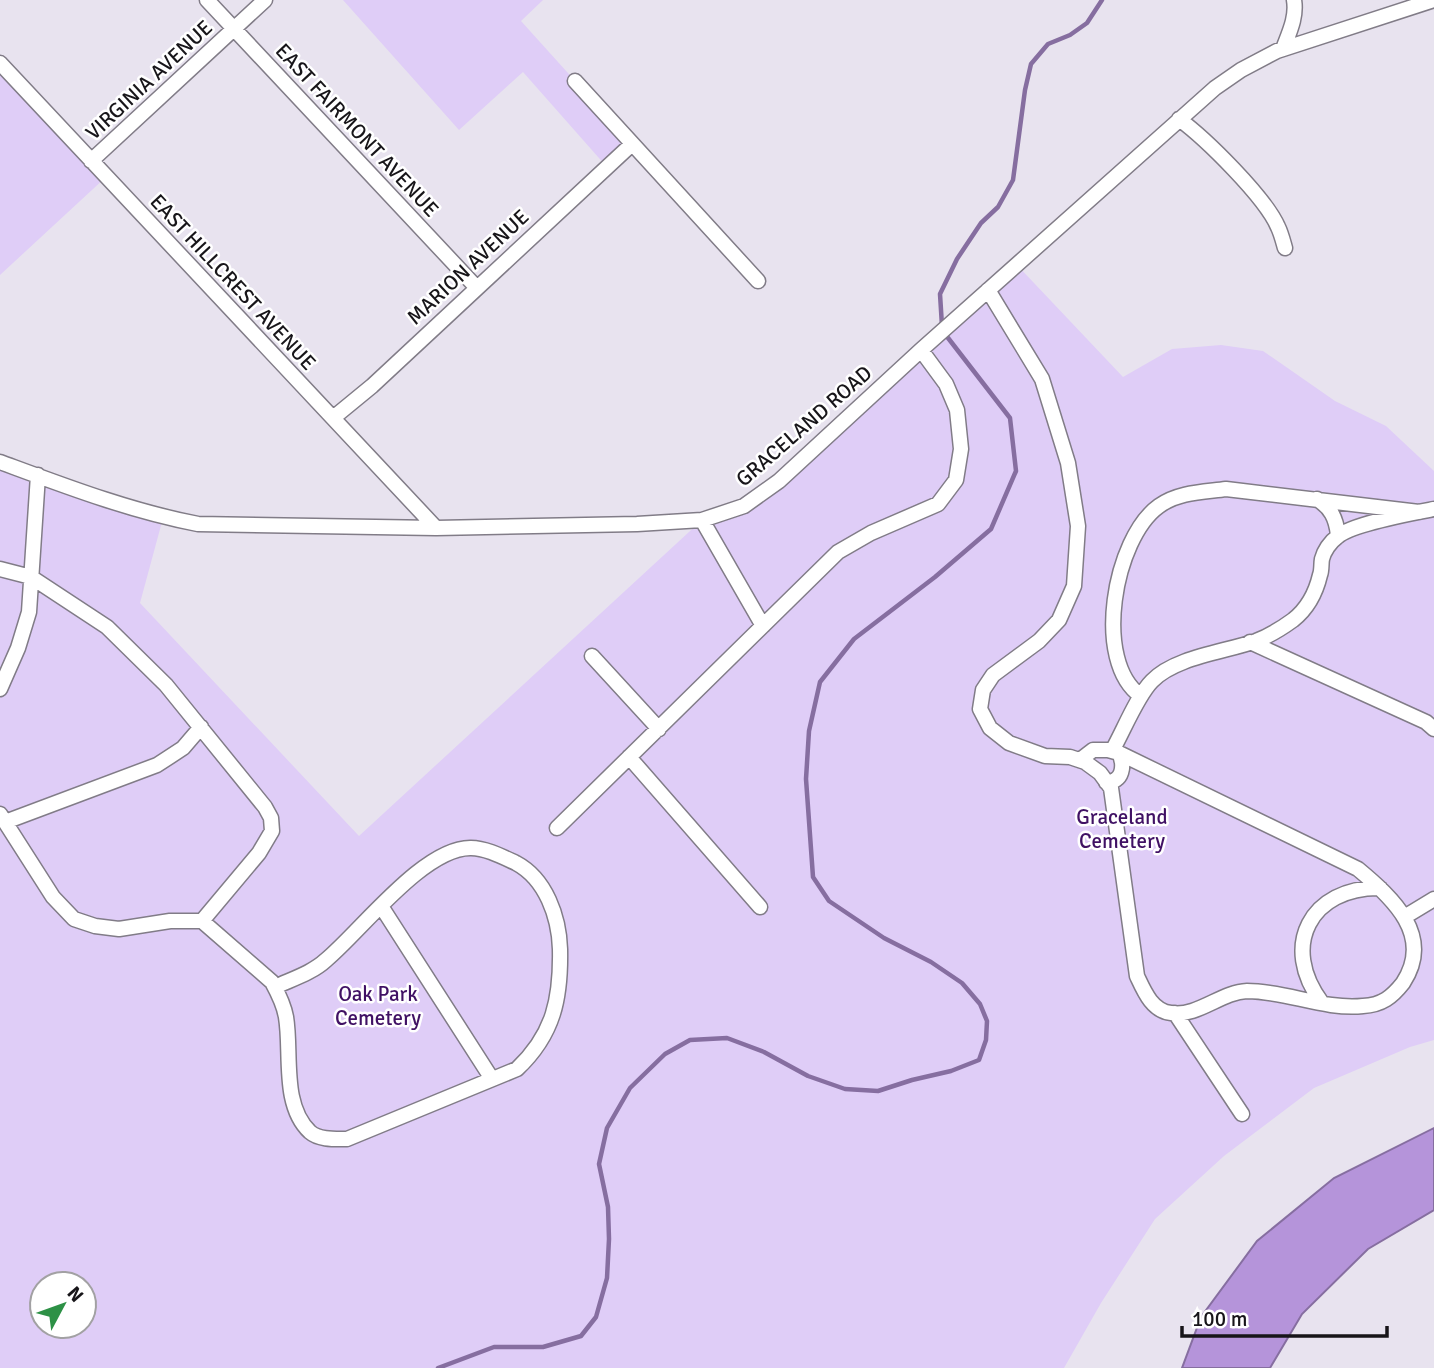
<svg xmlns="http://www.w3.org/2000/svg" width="1434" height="1368" font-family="Signika,sans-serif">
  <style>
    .green { fill: #dfcdf7; fill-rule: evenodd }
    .water { fill: #b594da; stroke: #866ea0; stroke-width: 2 }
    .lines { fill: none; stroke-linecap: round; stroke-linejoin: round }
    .stream { stroke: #866ea0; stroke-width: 4.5 }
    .minor-casing { stroke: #817c87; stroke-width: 17 }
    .minor { stroke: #fff; stroke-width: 14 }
    .labels { text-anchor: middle; stroke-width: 5; stroke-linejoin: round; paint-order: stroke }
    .street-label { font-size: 21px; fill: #171519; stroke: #fff }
    .park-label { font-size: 21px; fill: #401164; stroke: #fff }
  </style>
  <rect width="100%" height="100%" fill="#e8e3ef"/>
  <!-- green -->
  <path class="green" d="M 343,0 L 543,0 L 521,21 L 632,144 L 606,166 L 523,72 L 459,130 Z
    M 0,63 L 106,177 L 0,275 Z
    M 1016,264 L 1123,377 L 1172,349 L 1221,345 L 1263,351 L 1335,401 L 1386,426 L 1434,471 L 1434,1040 L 1410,1047 L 1314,1088 L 1224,1156 L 1155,1219 L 1101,1303 L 1064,1368 L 0,1368 L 0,457 L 163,518 L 140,603 L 359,836 L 702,520 L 743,506 ZM 42,1284 L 84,1284 L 84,1326 L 42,1326 Z"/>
  <!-- water -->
  <path class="water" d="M 1434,1128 L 1434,1210 L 1368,1249 L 1302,1314 L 1270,1368 L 1182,1368 L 1201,1317 L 1257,1241 L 1334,1178 Z"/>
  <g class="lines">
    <!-- stream -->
    <path class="stream" d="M 942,326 L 940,294 L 957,259 L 981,223 L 998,207 L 1013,180 L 1025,90 L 1031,64 L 1048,44 L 1070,35 L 1087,23 L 1102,0
      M 438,1368 L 494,1347 L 543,1347 L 581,1336 L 596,1317 L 607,1278 L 609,1239 L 608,1207 L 599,1164 L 607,1128 L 630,1088 L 665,1054 L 690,1040 L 727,1038 L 764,1052 L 808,1076 L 845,1089 L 878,1091 L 912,1080 L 951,1071 L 979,1060 L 986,1040 L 987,1021 L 980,1004 L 962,983 L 931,962 L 884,938 L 829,901 L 813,877 L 806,779 L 809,731 L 820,682 L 854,639 L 935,577 L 991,529 L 1016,471 L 1010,418 L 945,334"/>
    <defs>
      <path id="minor" d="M 207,0 L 477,288
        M 1283,49 C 1289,33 1297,17 1294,0
        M 0,63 L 436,528
        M 575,81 L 758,281
        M 1179,119 C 1206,139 1265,197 1278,227 C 1281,233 1283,241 1285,248
        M 91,161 L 265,0
        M 988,290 L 1042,379 L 1068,463 L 1078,526 L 1074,586 L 1059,620 L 1039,641 L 993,675 L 983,690 L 980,709 L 990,728 L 1009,743 L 1045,756 L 1070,757 L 1085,762 L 1100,773 L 1111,788 L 1137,976 C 1144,991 1152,1011 1171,1013 C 1198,1017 1221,992 1247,991 C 1286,991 1324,1010 1363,1006 C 1382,1005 1392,997 1403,983 C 1434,936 1393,898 1358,869 L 1119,753 L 1108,750 L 1093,750 L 1080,760
        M 333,418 L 372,386 L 632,144
        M 0,462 C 65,486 130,511 198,524 L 436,528 L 637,524 L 702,520 L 744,506 L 779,481 L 921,350 L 1215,88 L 1241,70 L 1277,51 L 1434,0
        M 1317,499 C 1331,508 1336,518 1338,535
        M 702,520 L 763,626
        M 0,569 L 31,577 L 107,627 L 166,685 L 265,807 L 271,818 L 272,831 L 259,853 L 202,921 L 170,921 L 119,929 L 95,926 L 74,919 L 53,897 L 0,814
        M 1250,642 L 1426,722 L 1434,729
        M 592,656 L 659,729
        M 0,689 L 18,648 L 29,612 L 38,475
        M 1141,696 C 1092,662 1114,538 1159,506 C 1178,492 1204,492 1226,489 L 1419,512
        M 1112,751 C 1123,732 1137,696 1152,681 C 1175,657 1225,652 1256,641 C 1269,636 1282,628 1293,620 C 1307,609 1316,592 1320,575 C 1322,570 1321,564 1322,559 C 1324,551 1330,542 1337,537 C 1351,524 1413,513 1434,509
        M 629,757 L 760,907
        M 1106,782 C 1123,783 1125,765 1119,753
        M 5,822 L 157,765 L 183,748 L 201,727
        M 557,828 L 838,552 L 871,533 L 938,504 L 956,480 L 961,449 L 957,410 L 946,384 L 921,350
        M 381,906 L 492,1079
        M 1406,916 L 1434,899
        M 202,921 L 272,982 C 278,993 284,1005 286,1017 C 292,1052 281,1105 310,1132 C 319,1140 335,1139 347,1139 L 517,1069 C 554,1034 561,998 560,949 C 559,917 546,879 516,863 C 503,857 486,848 471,848 C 424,847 361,931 326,960 C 312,973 292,979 275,987
        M 1322,1003 C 1279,946 1311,887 1380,888
        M 1175,1013 L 1242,1114"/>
    </defs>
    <!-- minor casing -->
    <use href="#minor" class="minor-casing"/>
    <!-- minor -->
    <use href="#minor" class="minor"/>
  </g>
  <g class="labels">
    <!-- street labels -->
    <g class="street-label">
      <text transform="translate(149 80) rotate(-43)" y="7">VIRGINIA AVENUE</text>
      <text transform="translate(357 130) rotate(47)" y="7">EAST FAIRMONT AVENUE</text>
      <text transform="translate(468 267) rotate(-43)" y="7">MARION AVENUE</text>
      <text transform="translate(233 282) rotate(47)" y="7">EAST HILLCREST AVENUE</text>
      <text transform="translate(804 426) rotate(-41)" y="7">GRACELAND ROAD</text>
    </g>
    <!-- park labels -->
    <g class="park-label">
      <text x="1122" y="824">Graceland<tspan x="1122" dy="24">Cemetery</tspan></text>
      <text x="378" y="1001">Oak Park<tspan x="378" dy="24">Cemetery</tspan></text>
    </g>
  </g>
  <!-- north arrow -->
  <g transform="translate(63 1305) rotate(49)"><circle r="33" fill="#ffffff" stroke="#a2a1a3" stroke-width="2"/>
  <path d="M0-5L12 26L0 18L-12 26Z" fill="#2d9146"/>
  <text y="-10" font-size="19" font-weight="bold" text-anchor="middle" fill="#171519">N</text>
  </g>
  <!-- scale -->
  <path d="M1182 1326v10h205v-10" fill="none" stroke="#171519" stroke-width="3.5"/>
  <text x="1192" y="1326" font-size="21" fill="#171519" stroke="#ffffff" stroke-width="5" paint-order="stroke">100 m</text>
</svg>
